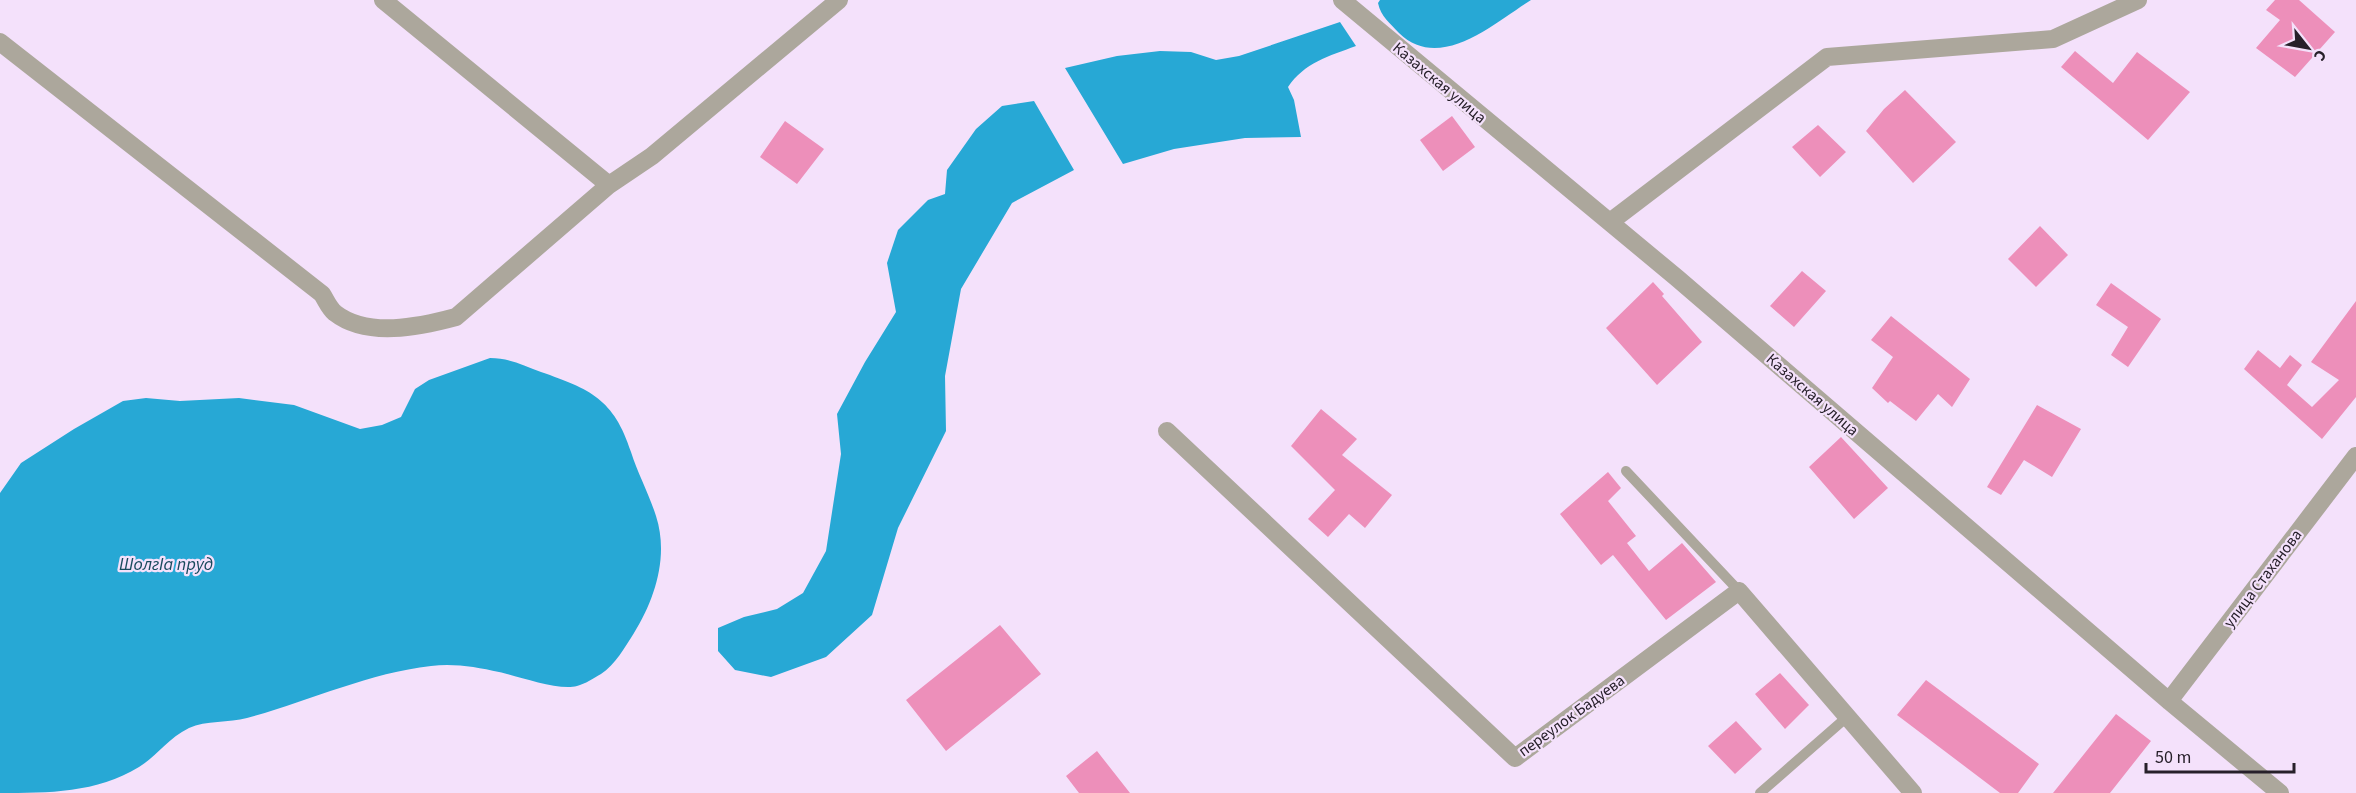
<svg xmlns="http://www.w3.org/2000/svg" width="2356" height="793" font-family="'Source Sans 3',sans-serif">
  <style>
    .water { fill: #27a8d5 }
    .building { fill: #ed8fba }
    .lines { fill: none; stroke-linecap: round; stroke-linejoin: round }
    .service { stroke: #aca79c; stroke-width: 10 }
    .minor { stroke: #aca79c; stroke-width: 18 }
    .labels { text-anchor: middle; stroke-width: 4.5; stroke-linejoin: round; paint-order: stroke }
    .street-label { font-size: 16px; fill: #27202a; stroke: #f4e1fb }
    .water-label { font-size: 18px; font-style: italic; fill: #184a5d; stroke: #f4e1fb }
  </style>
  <rect width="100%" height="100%" fill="#f4e1fb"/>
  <!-- water -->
  <path class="water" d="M 1380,0 L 1531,0 C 1494,23 1440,73 1399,33 C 1390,23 1381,17 1378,3 Z
    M 1340,22 L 1356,46 C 1329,56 1304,63 1288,87 L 1294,100 L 1301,137 L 1245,138 L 1174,149 L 1123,164 L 1065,68 L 1117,56 L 1160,51 L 1191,52 L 1216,60 L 1239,56 Z
    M 1034,101 L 1074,170 L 1012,203 L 961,289 L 945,376 L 946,431 L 898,528 L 872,615 L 826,657 L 771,677 L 735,670 L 718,651 L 718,628 L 744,617 L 777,609 L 803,593 L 826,551 L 841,454 L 837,414 L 865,362 L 896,312 L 887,263 L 898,230 L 928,200 L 945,194 L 947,170 L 976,129 L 1002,106 Z
    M 490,358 C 509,358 523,365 541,372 C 590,389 614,399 631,452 C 638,474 649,494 656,516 C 669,556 655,599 634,633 C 625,647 615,665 601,674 C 594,678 585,684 577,686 C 558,691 519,676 499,672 C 477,667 453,663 431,666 C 368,673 307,702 247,718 C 229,723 206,720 189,728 C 167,739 157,756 139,767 C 97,793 48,793 0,793 L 0,493 L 21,463 L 74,429 L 123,401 L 146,398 L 180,401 L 239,398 L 294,405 L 360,429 L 382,425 L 401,417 L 415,389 L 429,380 Z"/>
  <!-- building -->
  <path class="building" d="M 2275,0 L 2299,0 L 2335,32 L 2295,77 L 2256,48 L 2280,20 L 2266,10 Z
    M 2075,51 L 2113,83 L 2137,52 L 2190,92 L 2148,140 L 2061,67 Z
    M 1905,90 L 1956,142 L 1913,183 L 1866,131 L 1884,109 Z
    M 1452,116 L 1475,147 L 1443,171 L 1420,140 Z
    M 785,121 L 824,149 L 797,184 L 760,157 Z
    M 1818,125 L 1846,152 L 1820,177 L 1792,147 Z
    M 2040,226 L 2068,255 L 2036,287 L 2008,259 Z
    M 1802,271 L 1826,291 L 1794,327 L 1770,306 Z
    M 1653,282 L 1664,294 L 1662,296 L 1702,342 L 1657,385 L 1606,328 Z
    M 2111,283 L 2161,319 L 2128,367 L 2111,355 L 2128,327 L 2096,305 Z
    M 2356,301 L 2356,397 L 2322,439 L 2244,369 L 2258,350 L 2280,368 L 2290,355 L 2302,365 L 2287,385 L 2312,407 L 2339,380 L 2311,362 Z
    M 1891,316 L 1970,379 L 1952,407 L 1938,394 L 1916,421 L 1890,401 L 1888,403 L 1872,388 L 1893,357 L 1871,340 Z
    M 2037,405 L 2081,429 L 2052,477 L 2024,460 L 2001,495 L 1987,487 Z
    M 1321,409 L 1357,439 L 1342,455 L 1392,495 L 1365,528 L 1349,514 L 1328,537 L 1308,519 L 1335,490 L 1291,446 Z
    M 1841,437 L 1888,488 L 1854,519 L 1809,467 Z
    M 1608,472 L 1621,488 L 1608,501 L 1636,536 L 1627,543 L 1649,571 L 1682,543 L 1716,582 L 1666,620 L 1613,555 L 1601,565 L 1560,514 Z
    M 1000,625 L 1041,674 L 946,751 L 906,700 Z
    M 1780,673 L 1809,705 L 1785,729 L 1755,694 Z
    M 1926,680 L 2039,764 L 2018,793 L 2000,793 L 1897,715 Z
    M 2116,714 L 2151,741 L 2110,793 L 2053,793 Z
    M 1736,721 L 1762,749 L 1735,774 L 1708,746 Z
    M 1097,751 L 1130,793 L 1079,793 L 1066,776 Z"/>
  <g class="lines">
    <!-- service -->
    <path class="service" d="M 1626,471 L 1739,591
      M 1760,793 L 1847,717"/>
    <!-- minor -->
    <path class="minor" d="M 383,0 L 609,185
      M 1342,0 L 1677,278 L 2169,701 L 2280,793
      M 0,42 L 322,294 C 326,300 329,308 335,313 C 367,338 419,327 456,317 L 609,185 L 652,156 L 839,0
      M 1610,222 L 1827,57 L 2053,39 L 2138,0
      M 1167,431 L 1515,758 L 1739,591 L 1913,793
      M 2169,701 L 2356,456"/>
  </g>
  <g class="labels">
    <!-- street labels -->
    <g class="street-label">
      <text transform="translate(1440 82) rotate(40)" y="6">Казахская улица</text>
      <text transform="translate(1813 394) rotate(41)" y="6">Казахская улица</text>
      <text transform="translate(2262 578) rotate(-53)" y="6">улица Стаханова</text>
      <text transform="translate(1571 715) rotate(-36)" y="6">переулок Бадуева</text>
    </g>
    <!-- water labels -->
    <g class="water-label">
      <text x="166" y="570">ШолгIа пруд</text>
    </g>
  </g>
  <!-- north arrow -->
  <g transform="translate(2308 48) rotate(121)" stroke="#f4e1fb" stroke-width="4.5" paint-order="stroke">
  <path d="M0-4.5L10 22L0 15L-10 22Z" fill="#27202a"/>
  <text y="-9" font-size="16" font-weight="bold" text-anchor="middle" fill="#27202a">С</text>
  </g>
  <!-- scale -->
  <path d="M2146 763v9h148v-9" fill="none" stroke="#27202a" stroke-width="3"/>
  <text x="2155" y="763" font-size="18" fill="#27202a" stroke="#f4e1fb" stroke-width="4.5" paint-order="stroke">50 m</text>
</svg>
